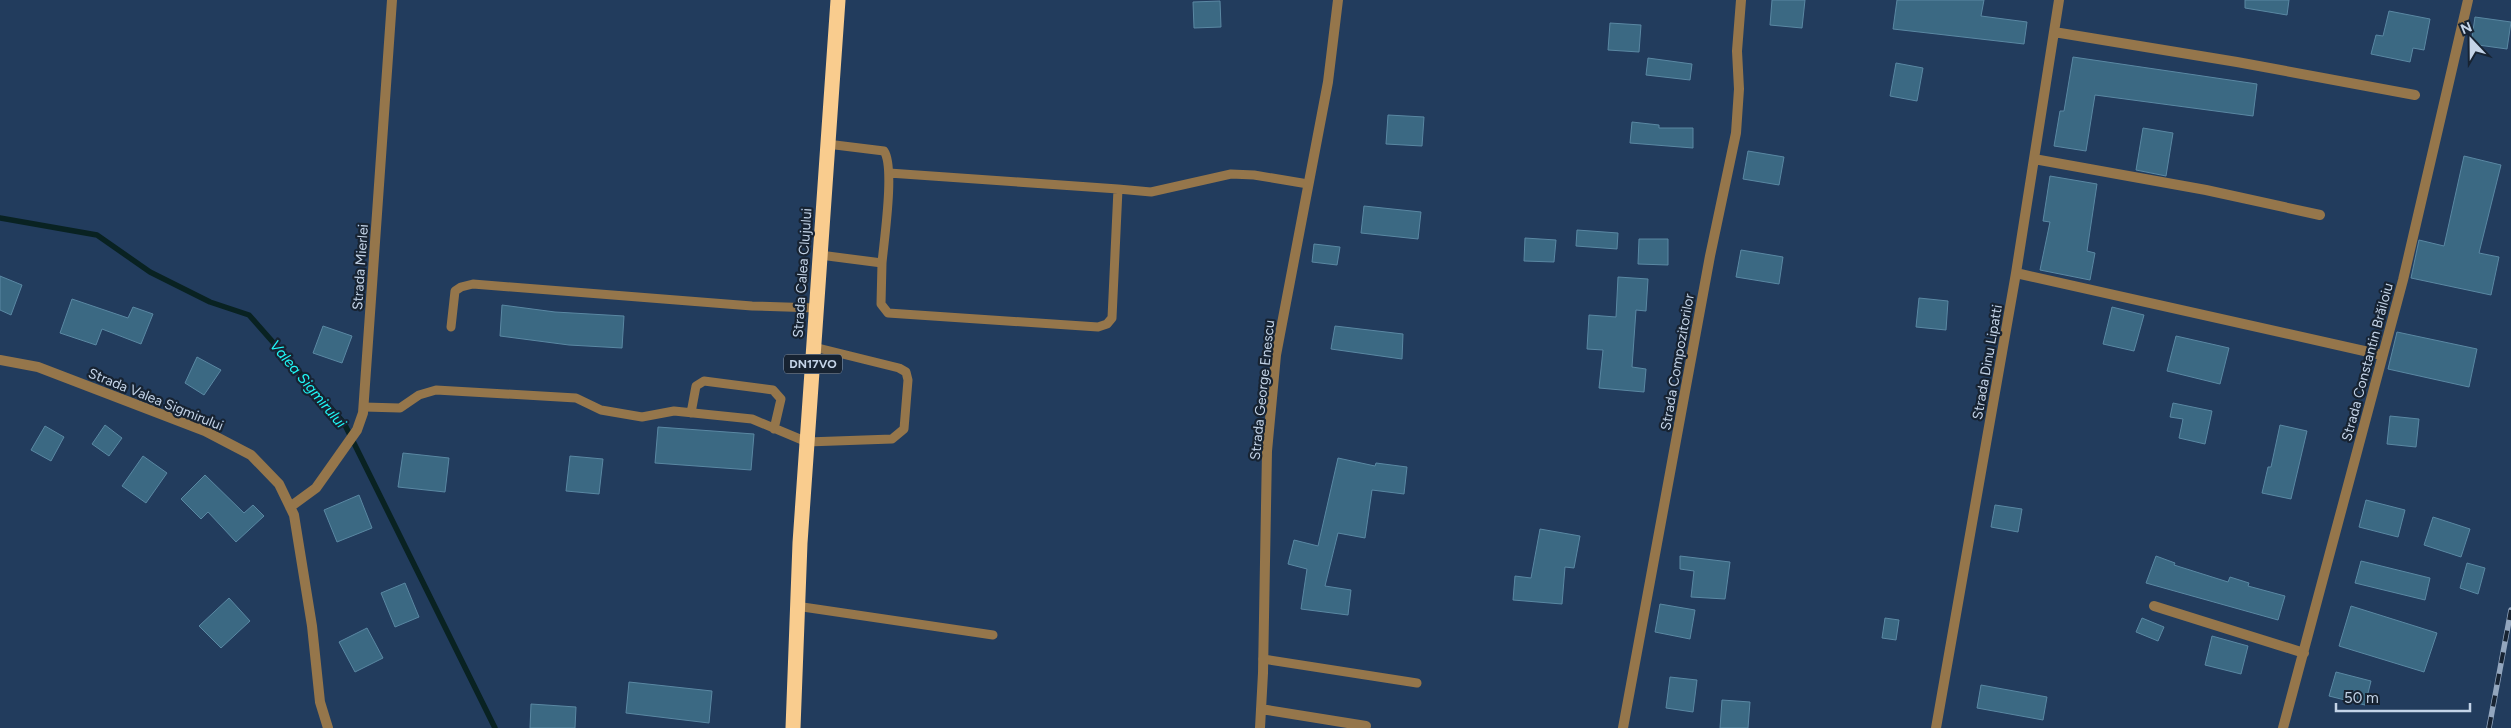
<svg xmlns="http://www.w3.org/2000/svg" width="2511" height="728" font-family="Figtree,sans-serif">
  <style>
    .lines { fill: none; stroke-linecap: round; stroke-linejoin: round }
    .stream { stroke: #092222; stroke-width: 5.5 }
    .building { fill: #3b6983; stroke: #5a88a3 }
    .lane { stroke: #95764b; stroke-width: 9 }
    .street { stroke: #95764b; stroke-width: 10 }
    .highway { stroke: #f9cc8e; stroke-width: 15 }
    .rail-casing { stroke: #93a6be; stroke-width: 5.5 }
    .rail { stroke: #172332; stroke-width: 4; stroke-dasharray: 11; stroke-linecap: butt }
    .labels { text-anchor: middle; stroke-width: 4.5; stroke-linejoin: round; paint-order: stroke }
    .shield { fill: #172332; stroke: #909fb1; stroke-width: 1 }
    .shield-label { font-size: 12px; font-weight: bold; fill: #c4d4e8 }
    .street-label { font-size: 14px; fill: #c4d4e8; stroke: #172332 }
    .water-label { font-size: 15px; font-style: italic; fill: #1ff9f8; stroke: #172332 }
  </style>
  <rect width="100%" height="100%" fill="#223c5d"/>
  <g class="lines">
    <!-- stream -->
    <path class="stream" d="M 0,218 L 97,235 L 150,272 L 210,302 L 249,315 L 344,423 L 495,728"/>
  </g>
  <!-- building -->
  <path class="building" d="M 1772,0 L 1805,0 L 1802,28 L 1770,25 Z
    M 1897,0 L 1984,0 L 1981,16 L 2027,22 L 2024,44 L 1893,29 Z
    M 2245,0 L 2289,0 L 2287,15 L 2245,8 Z
    M 1220,1 L 1221,27 L 1194,28 L 1193,2 Z
    M 2389,11 L 2430,19 L 2424,50 L 2413,48 L 2410,62 L 2371,54 L 2376,35 L 2383,36 Z
    M 2475,17 L 2511,22 L 2507,49 L 2471,44 Z
    M 1610,23 L 1641,25 L 1639,52 L 1608,50 Z
    M 2073,57 L 2257,84 L 2253,116 L 2095,95 L 2086,151 L 2054,146 L 2060,111 L 2064,111 Z
    M 1648,58 L 1692,64 L 1690,80 L 1646,75 Z
    M 1896,63 L 1923,68 L 1917,101 L 1890,96 Z
    M 1388,115 L 1424,117 L 1422,146 L 1386,144 Z
    M 1632,122 L 1659,125 L 1659,128 L 1693,128 L 1693,148 L 1630,143 Z
    M 2143,128 L 2173,133 L 2166,176 L 2136,170 Z
    M 1748,151 L 1784,157 L 1779,185 L 1743,179 Z
    M 2464,156 L 2501,165 L 2479,253 L 2499,257 L 2491,295 L 2411,278 L 2419,240 L 2444,246 Z
    M 2050,176 L 2097,184 L 2087,251 L 2095,253 L 2090,280 L 2040,270 L 2050,222 L 2043,221 Z
    M 1364,206 L 1421,212 L 1418,239 L 1361,233 Z
    M 1577,230 L 1618,233 L 1617,249 L 1576,246 Z
    M 1525,238 L 1556,240 L 1554,262 L 1524,261 Z
    M 1639,239 L 1668,239 L 1668,265 L 1638,264 Z
    M 1314,244 L 1340,247 L 1337,265 L 1312,262 Z
    M 1741,250 L 1783,257 L 1779,284 L 1736,277 Z
    M 0,276 L 22,285 L 11,315 L 0,310 Z
    M 1618,277 L 1648,279 L 1646,311 L 1636,310 L 1632,367 L 1646,369 L 1644,392 L 1599,388 L 1603,350 L 1587,349 L 1589,315 L 1616,317 Z
    M 1919,298 L 1948,301 L 1946,330 L 1916,327 Z
    M 72,299 L 128,318 L 133,307 L 153,314 L 141,344 L 102,329 L 96,345 L 60,333 Z
    M 502,305 L 555,312 L 624,316 L 622,348 L 569,345 L 500,336 Z
    M 2112,307 L 2144,315 L 2134,351 L 2103,344 Z
    M 323,326 L 352,336 L 342,363 L 313,353 Z
    M 1335,326 L 1403,334 L 1402,359 L 1331,349 Z
    M 2397,332 L 2477,349 L 2469,387 L 2388,369 Z
    M 2176,336 L 2229,348 L 2220,384 L 2167,371 Z
    M 197,357 L 221,370 L 204,395 L 185,383 Z
    M 2173,403 L 2212,411 L 2205,444 L 2179,438 L 2183,419 L 2170,417 Z
    M 2390,416 L 2419,419 L 2416,447 L 2387,444 Z
    M 105,425 L 122,438 L 109,456 L 92,444 Z
    M 2280,425 L 2307,431 L 2291,499 L 2262,493 L 2268,467 L 2271,467 Z
    M 45,426 L 64,437 L 51,461 L 31,450 Z
    M 658,427 L 754,434 L 751,470 L 655,463 Z
    M 403,453 L 449,458 L 445,492 L 398,487 Z
    M 143,456 L 167,473 L 146,503 L 122,486 Z
    M 570,456 L 603,459 L 599,494 L 566,491 Z
    M 1338,458 L 1375,466 L 1376,463 L 1407,467 L 1404,494 L 1372,490 L 1365,538 L 1338,533 L 1325,586 L 1351,590 L 1348,615 L 1301,609 L 1307,569 L 1288,564 L 1294,540 L 1318,546 Z
    M 205,475 L 244,513 L 253,505 L 264,516 L 236,542 L 208,512 L 201,519 L 181,499 Z
    M 359,495 L 372,528 L 337,542 L 324,510 Z
    M 2366,500 L 2405,510 L 2398,537 L 2359,527 Z
    M 1995,505 L 2022,509 L 2018,532 L 1991,527 Z
    M 2433,517 L 2470,529 L 2461,557 L 2424,545 Z
    M 1540,529 L 1580,536 L 1574,568 L 1565,567 L 1562,604 L 1513,600 L 1515,576 L 1531,578 Z
    M 1680,556 L 1730,562 L 1725,599 L 1691,597 L 1694,571 L 1680,569 Z
    M 2156,556 L 2175,563 L 2174,565 L 2228,582 L 2230,577 L 2249,583 L 2248,586 L 2285,596 L 2278,620 L 2146,583 Z
    M 2361,561 L 2430,578 L 2425,600 L 2355,583 Z
    M 2467,563 L 2485,568 L 2478,594 L 2460,588 Z
    M 405,583 L 419,617 L 395,627 L 381,593 Z
    M 229,598 L 250,621 L 221,648 L 199,626 Z
    M 1660,604 L 1695,610 L 1690,639 L 1655,632 Z
    M 2351,606 L 2437,633 L 2424,672 L 2339,646 Z
    M 1885,618 L 1899,620 L 1896,640 L 1882,638 Z
    M 2142,618 L 2164,627 L 2158,641 L 2136,632 Z
    M 367,628 L 383,658 L 355,672 L 339,642 Z
    M 2212,636 L 2248,646 L 2241,674 L 2205,665 Z
    M 2336,672 L 2371,681 L 2365,705 L 2329,696 Z
    M 1670,677 L 1697,680 L 1693,712 L 1666,708 Z
    M 629,682 L 712,691 L 709,723 L 626,713 Z
    M 1981,685 L 2047,697 L 2043,720 L 1977,708 Z
    M 1722,700 L 1750,702 L 1748,728 L 1720,728 Z
    M 531,704 L 576,707 L 575,728 L 530,728 Z"/>
  <g class="lines">
    <!-- lane -->
    <path class="lane" d="M 1118,189 L 1151,192 L 1231,174 L 1254,175 L 1308,184
      M 820,255 L 882,263 C 884,240 895,167 884,151 L 827,144
      M 882,263 L 881,304 L 888,313 L 1098,327 L 1107,324 L 1112,318 L 1118,189 L 889,173
      M 451,327 L 455,291 L 461,287 L 473,284 L 752,306 L 817,308
      M 364,407 L 400,408 L 419,395 L 436,390 L 576,398 L 601,410 L 642,417 L 674,411 L 752,419 L 807,442 L 892,439 L 904,429 L 908,380 L 906,372 L 899,368 L 814,347
      M 691,413 L 696,386 L 704,381 L 773,390 L 781,399 L 774,429
      M 796,606 L 993,635
      M 1263,659 L 1417,683"/>
    <!-- street -->
    <path class="street" d="M 2054,32 L 2237,62 L 2415,95
      M 2034,159 L 2206,190 L 2320,215
      M 2016,273 L 2382,355
      M 0,360 L 38,367 L 205,431 L 251,455 L 279,484 L 294,515 L 312,626 L 320,702 L 328,728
      M 290,507 L 316,488 L 357,430 L 363,413 L 392,0
      M 2154,606 L 2304,653
      M 1261,709 L 1366,726
      M 1260,728 L 1263,673 L 1267,451 L 1276,355 L 1328,82 L 1338,0
      M 1623,728 L 1710,256 L 1736,133 L 1739,89 L 1737,51 L 1741,0
      M 1936,728 L 2016,273 L 2059,0
      M 2283,728 L 2403,280 L 2468,0"/>
    <!-- highway -->
    <path class="highway" d="M 793,728 L 800,543 L 838,0"/>
    <defs>
      <path id="rail" d="M 2489,728 L 2511,610"/>
    </defs>
    <!-- rail casing -->
    <use href="#rail" class="rail-casing"/>
    <!-- rail -->
    <use href="#rail" class="rail"/>
  </g>
  <g class="labels">
    <!-- shield labels -->
    <rect class="shield" x="784" y="354.5" width="58" height="19" rx="4"/>
    <g class="shield-label">
      <text x="813" y="368">DN17VO</text>
    </g>
    <!-- street labels -->
    <g class="street-label">
      <text transform="translate(360 267) rotate(-86)" y="5">Strada Mierlei</text>
      <text transform="translate(802 273) rotate(-86)" y="5">Strada Calea Clujului</text>
      <text transform="translate(1677 362) rotate(-80)" y="5">Strada Compozitorilor</text>
      <text transform="translate(1987 362) rotate(-80)" y="5">Strada Dinu Lipatti</text>
      <text transform="translate(2367 362) rotate(-75)" y="5">Strada Constantin Brăiloiu</text>
      <text transform="translate(1262 390) rotate(-84)" y="5">Strada George Enescu</text>
      <text transform="translate(156 399) rotate(22)" y="5">Strada Valea Sigmirului</text>
    </g>
    <!-- water labels -->
    <g class="water-label">
      <text transform="translate(308 384) rotate(50)" y="5">Valea Sigmirului</text>
    </g>
  </g>
  <!-- north arrow -->
  <g transform="translate(2471 40) rotate(338)" stroke="#172332" stroke-width="4" paint-order="stroke">
  <path d="M0-4L9 19L0 12L-9 19Z" fill="#c4d4e8"/>
  <text y="-8" font-size="14" font-weight="bold" text-anchor="middle" fill="#c4d4e8">N</text>
  </g>
  <!-- scale -->
  <path d="M2336 703v8h134v-8" fill="none" stroke="#c4d4e8" stroke-width="2.5"/>
  <text x="2344" y="703" font-size="15" fill="#c4d4e8" stroke="#172332" stroke-width="4" paint-order="stroke">50 m</text>
</svg>
